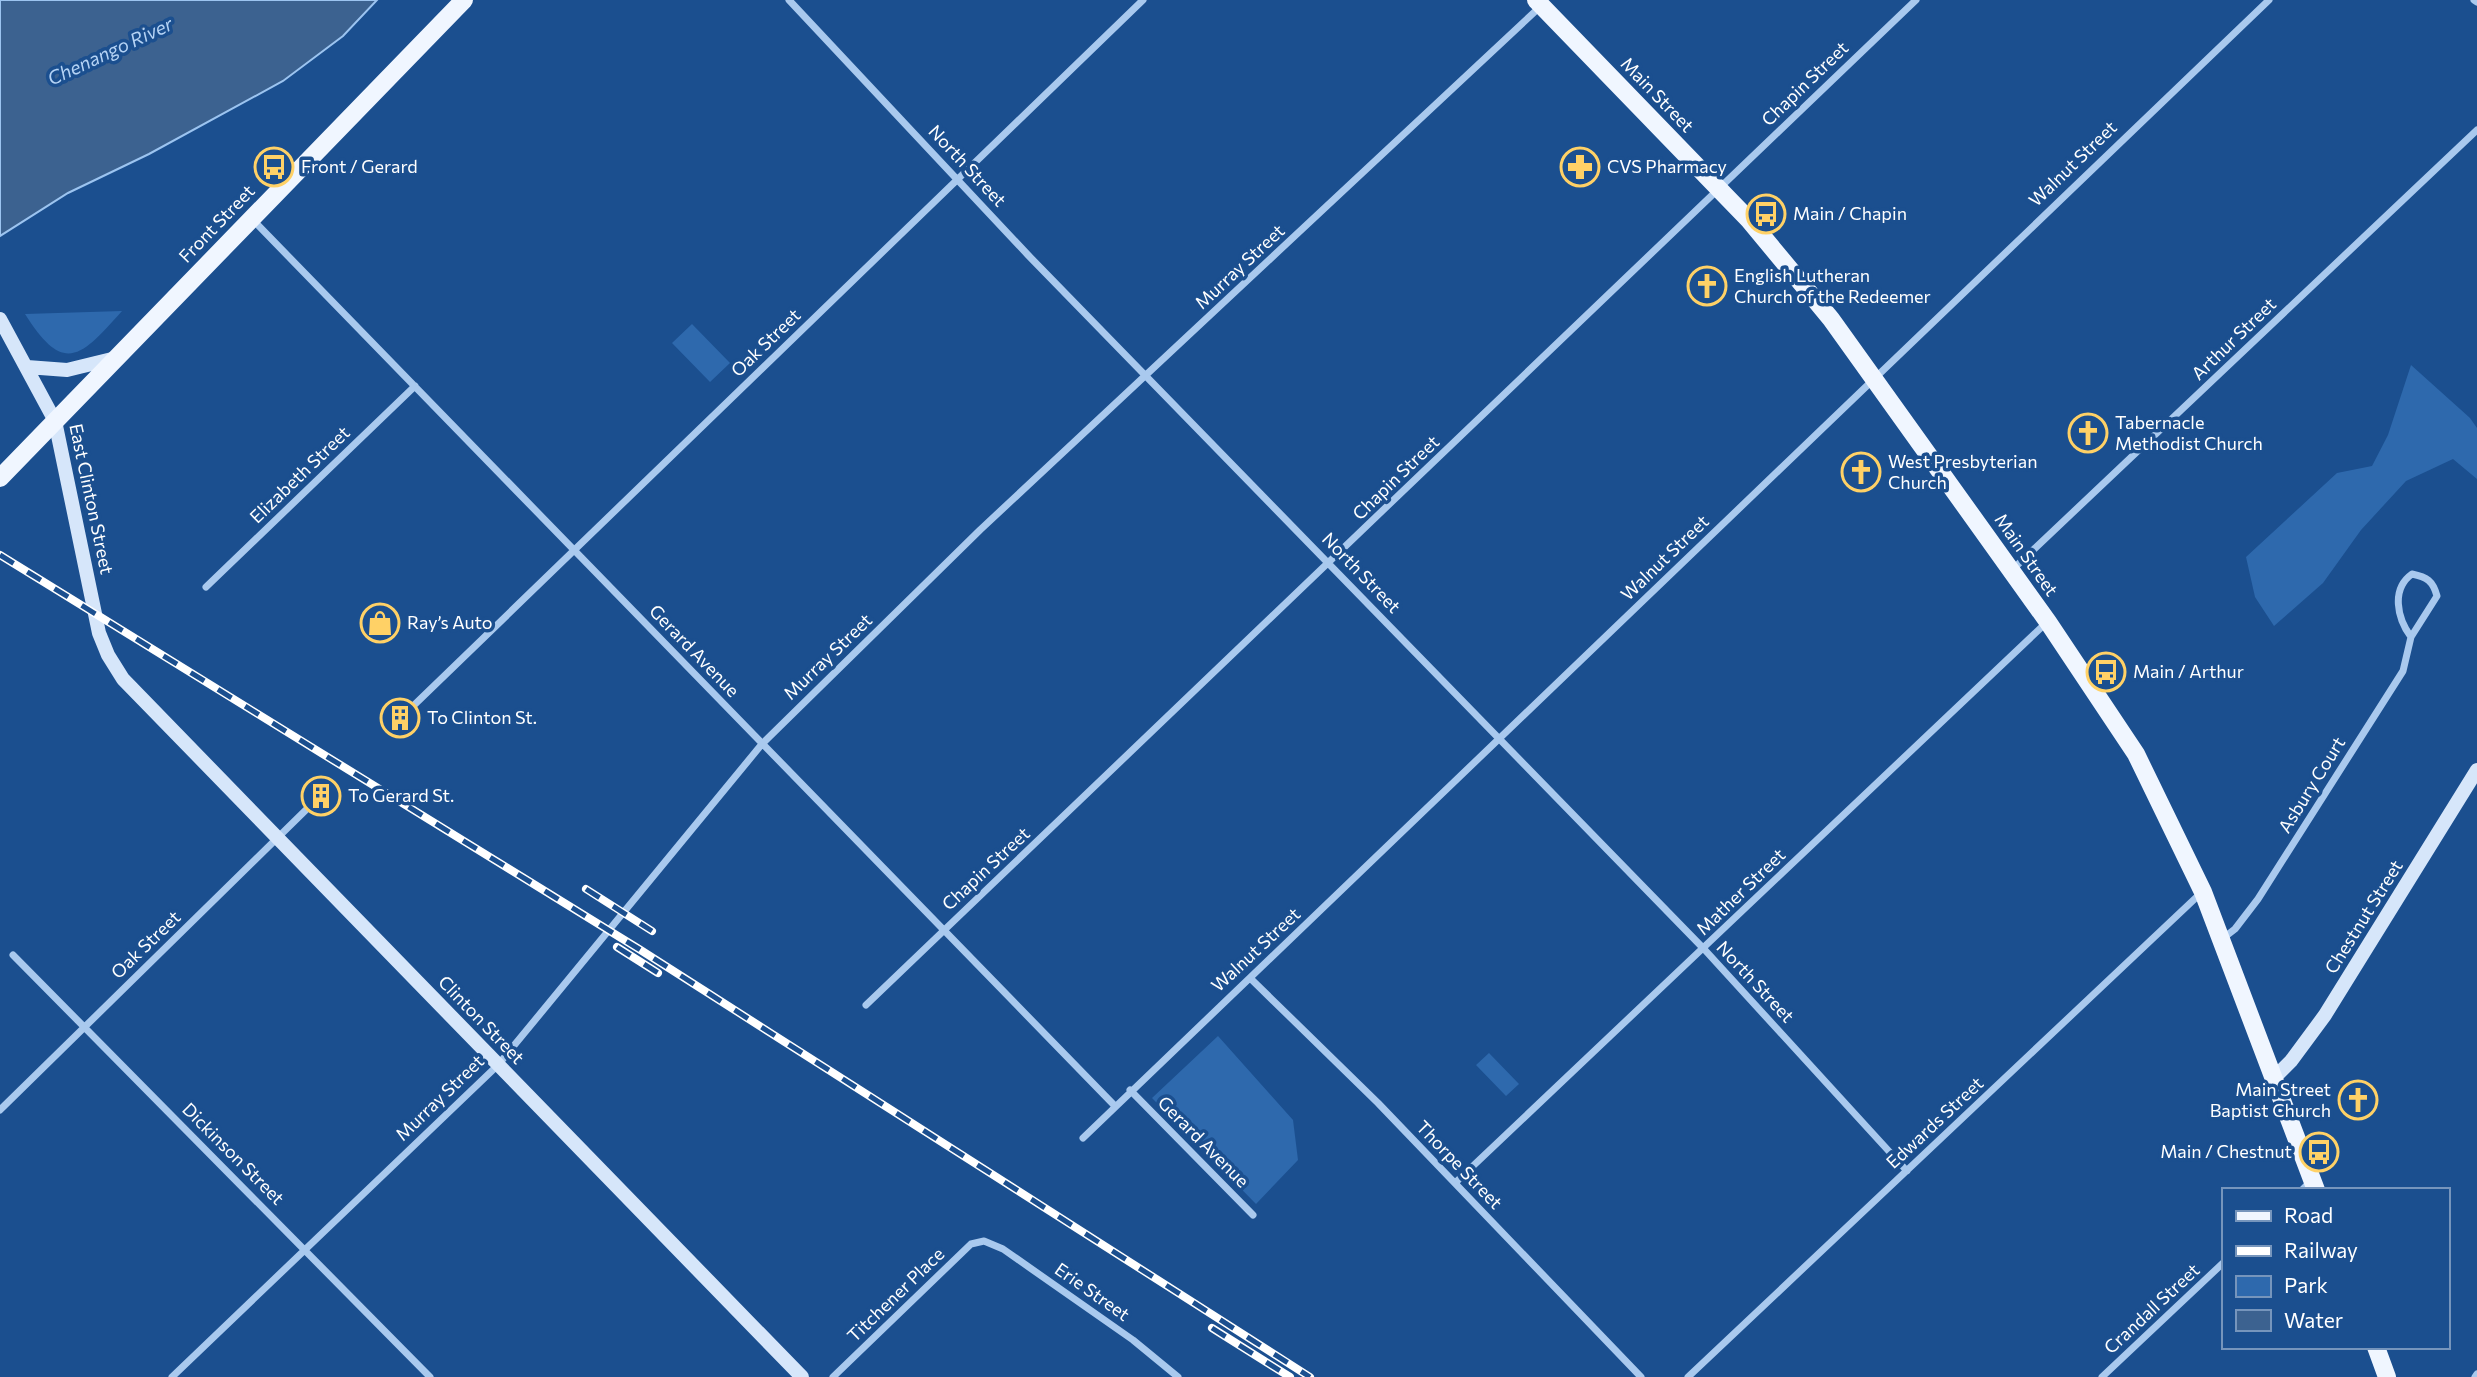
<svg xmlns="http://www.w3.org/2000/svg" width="2477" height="1377" font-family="Commissioner,sans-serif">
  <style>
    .green { fill: #2e69ad }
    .water { fill: #3c6290; stroke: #9cc4f0; stroke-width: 2 }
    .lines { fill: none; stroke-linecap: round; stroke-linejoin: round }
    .street { stroke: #a9c9ee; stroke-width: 7 }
    .secondary { stroke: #d6e6fa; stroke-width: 14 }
    .primary { stroke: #f0f6ff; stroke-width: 18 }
    .rail-casing { stroke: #fff; stroke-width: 8 }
    .rail { stroke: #1b4f8f; stroke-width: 5; stroke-dasharray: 16; stroke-linecap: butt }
    .labels { text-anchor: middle; stroke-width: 7; stroke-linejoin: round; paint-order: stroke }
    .street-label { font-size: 18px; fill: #fff; stroke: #1b4f8f }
    .poi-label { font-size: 18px; fill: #fff; stroke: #1b4f8f; text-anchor: start }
    .water-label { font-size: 19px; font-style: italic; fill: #b5d3f5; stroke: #1b4f8f }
  </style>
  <rect width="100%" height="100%" fill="#1b4f8f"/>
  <!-- green -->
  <path class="green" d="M 122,311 C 81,357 64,376 25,314 Z
    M 692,324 L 730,363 L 710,382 L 672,343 Z
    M 2411,365 L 2470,418 L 2477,428 L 2477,479 L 2453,459 L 2406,481 L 2361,530 L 2323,583 L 2274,626 L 2255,597 L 2246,557 L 2337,473 L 2372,466 L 2388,435 Z
    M 1218,1036 L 1293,1120 L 1298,1160 L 1256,1204 L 1152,1098 Z
    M 1489,1053 L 1519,1084 L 1506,1096 L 1476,1065 Z"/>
  <!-- water -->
  <path class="water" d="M 0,0 L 377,0 L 343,36 L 283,81 L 149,154 L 68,193 L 0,236 Z"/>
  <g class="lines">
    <!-- street -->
    <path class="street" d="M 789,0 L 1028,255 L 1704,949 L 1907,1171
      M 2474,0 L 2477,2
      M 252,219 L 1114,1105
      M 2012,570 L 2477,130
      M 2412,574 C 2427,577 2433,581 2437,596 L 2411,637 C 2397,618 2391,589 2412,574 Z
      M 206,587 L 415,386
      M 410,709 L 1143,0
      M 2222,939 L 2235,929 L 2258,899 L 2403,671 L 2411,637
      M 13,955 L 430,1377
      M 1250,978 L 1378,1103 L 1641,1377
      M 866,1005 L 1916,0
      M 1130,1090 L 1253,1215
      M 0,1110 L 314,802
      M 1083,1138 L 2269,0
      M 1455,1183 L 2047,622
      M 2302,1190 L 2312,1180
      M 172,1377 L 498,1065 L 762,744 L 980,530 L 1542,5
      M 833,1377 L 971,1244 L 984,1241 L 1003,1249 L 1133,1340 L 1178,1377
      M 1688,1377 L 2202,892
      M 2102,1377 L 2223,1263
      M 2475,1377 L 2477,1374"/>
    <!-- secondary -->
    <path class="secondary" d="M 0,319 L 55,421 L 99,633 L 108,655 L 123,679 L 802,1377
      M 27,367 L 67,370 L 116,358
      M 2275,1077 L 2291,1061 L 2325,1015 L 2477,770"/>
    <!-- primary -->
    <path class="primary" d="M 1536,0 L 1749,220 L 1831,319 L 2048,622 L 2136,754 L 2203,892 L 2316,1190
      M 0,478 L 464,0
      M 2376,1347 L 2387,1377"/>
    <defs>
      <path id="rail" d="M 0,555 L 639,949 L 1310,1377
        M 586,889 L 652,931
        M 617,947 L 658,973
        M 1212,1328 L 1290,1377"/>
    </defs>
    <!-- rail casing -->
    <use href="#rail" class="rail-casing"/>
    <!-- rail -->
    <use href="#rail" class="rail"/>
  </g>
  <!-- icons -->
  <defs>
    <symbol id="bus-ring" viewBox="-11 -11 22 22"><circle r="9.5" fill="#1b4f8f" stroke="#ffd166" stroke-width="1.5"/><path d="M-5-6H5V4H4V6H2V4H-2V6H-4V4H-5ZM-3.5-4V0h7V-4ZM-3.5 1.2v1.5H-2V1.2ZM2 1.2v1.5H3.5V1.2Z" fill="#ffd166"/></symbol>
    <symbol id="pharmacy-ring" viewBox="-11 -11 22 22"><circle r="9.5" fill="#1b4f8f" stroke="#ffd166" stroke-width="1.5"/><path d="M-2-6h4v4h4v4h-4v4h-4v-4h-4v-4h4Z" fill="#ffd166"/></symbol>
    <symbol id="church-ring" viewBox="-11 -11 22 22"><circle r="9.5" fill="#1b4f8f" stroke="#ffd166" stroke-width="1.5"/><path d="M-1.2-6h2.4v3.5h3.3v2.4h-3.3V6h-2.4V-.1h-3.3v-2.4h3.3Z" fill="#ffd166"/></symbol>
    <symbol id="shop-ring" viewBox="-11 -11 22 22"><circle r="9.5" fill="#1b4f8f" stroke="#ffd166" stroke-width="1.5"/><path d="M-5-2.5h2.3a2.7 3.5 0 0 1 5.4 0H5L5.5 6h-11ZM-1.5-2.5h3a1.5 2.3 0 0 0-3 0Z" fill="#ffd166"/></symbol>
    <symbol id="building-ring" viewBox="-11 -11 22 22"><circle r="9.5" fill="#1b4f8f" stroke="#ffd166" stroke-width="1.5"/><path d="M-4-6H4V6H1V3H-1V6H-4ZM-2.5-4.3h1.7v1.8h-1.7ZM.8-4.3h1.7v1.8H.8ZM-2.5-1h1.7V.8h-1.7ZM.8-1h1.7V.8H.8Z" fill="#ffd166"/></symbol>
  </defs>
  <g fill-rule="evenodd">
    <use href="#bus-ring" x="252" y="145" width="44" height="44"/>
    <use href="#pharmacy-ring" x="1558" y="145" width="44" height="44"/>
    <use href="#bus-ring" x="1744" y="192" width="44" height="44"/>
    <use href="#church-ring" x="1685" y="264" width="44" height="44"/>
    <use href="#church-ring" x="2066" y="411" width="44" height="44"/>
    <use href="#church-ring" x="1839" y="450" width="44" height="44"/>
    <use href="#shop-ring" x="358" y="601" width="44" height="44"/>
    <use href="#bus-ring" x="2084" y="650" width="44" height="44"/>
    <use href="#building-ring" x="378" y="696" width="44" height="44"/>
    <use href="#building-ring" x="299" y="774" width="44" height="44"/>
    <use href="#church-ring" x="2336" y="1078" width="44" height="44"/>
    <use href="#bus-ring" x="2297" y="1130" width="44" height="44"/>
  </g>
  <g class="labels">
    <!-- street labels -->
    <g class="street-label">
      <text transform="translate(1805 84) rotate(-44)" y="6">Chapin Street</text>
      <text transform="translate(1657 95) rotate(46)" y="6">Main Street</text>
      <text transform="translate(2073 164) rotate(-44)" y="6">Walnut Street</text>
      <text transform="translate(967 166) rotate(47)" y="6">North Street</text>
      <text transform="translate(217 224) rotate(-46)" y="6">Front Street</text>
      <text transform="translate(1240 267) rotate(-43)" y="6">Murray Street</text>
      <text transform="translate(2234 339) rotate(-44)" y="6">Arthur Street</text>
      <text transform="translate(766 343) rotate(-44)" y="6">Oak Street</text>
      <text transform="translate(300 475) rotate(-44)" y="6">Elizabeth Street</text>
      <text transform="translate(1396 478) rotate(-44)" y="6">Chapin Street</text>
      <text transform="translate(91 499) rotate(78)" y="6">East Clinton Street</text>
      <text transform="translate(2026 555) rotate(55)" y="6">Main Street</text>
      <text transform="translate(1665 558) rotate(-44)" y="6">Walnut Street</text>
      <text transform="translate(1361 573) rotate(46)" y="6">North Street</text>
      <text transform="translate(694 651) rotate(46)" y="6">Gerard Avenue</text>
      <text transform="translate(828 657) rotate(-44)" y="6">Murray Street</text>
      <text transform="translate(2312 785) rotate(-58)" y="6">Asbury Court</text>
      <text transform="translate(986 869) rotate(-43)" y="6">Chapin Street</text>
      <text transform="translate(1741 892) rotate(-44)" y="6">Mather Street</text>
      <text transform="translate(2364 917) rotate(-58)" y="6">Chestnut Street</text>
      <text transform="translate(146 945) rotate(-44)" y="6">Oak Street</text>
      <text transform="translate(1256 950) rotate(-43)" y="6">Walnut Street</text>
      <text transform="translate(1755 982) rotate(47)" y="6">North Street</text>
      <text transform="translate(481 1020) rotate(46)" y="6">Clinton Street</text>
      <text transform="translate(440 1098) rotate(-44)" y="6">Murray Street</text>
      <text transform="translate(1935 1123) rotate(-43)" y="6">Edwards Street</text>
      <text transform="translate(1203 1142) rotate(45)" y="6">Gerard Avenue</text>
      <text transform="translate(233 1154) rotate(45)" y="6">Dickinson Street</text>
      <text transform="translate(1459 1165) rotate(46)" y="6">Thorpe Street</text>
      <text transform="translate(1092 1292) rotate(35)" y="6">Erie Street</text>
      <text transform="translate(896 1295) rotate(-44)" y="6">Titchener Place</text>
      <text transform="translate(2152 1309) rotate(-43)" y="6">Crandall Street</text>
    </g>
    <!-- poi labels -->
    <g class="poi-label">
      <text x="301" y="173">Front / Gerard</text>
      <text x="1607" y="173">CVS Pharmacy</text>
      <text x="1793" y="220">Main / Chapin</text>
      <text x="1734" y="282">English Lutheran<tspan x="1734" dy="21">Church of the Redeemer</tspan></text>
      <text x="2115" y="429">Tabernacle<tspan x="2115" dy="21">Methodist Church</tspan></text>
      <text x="1888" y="468">West Presbyterian<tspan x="1888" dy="21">Church</tspan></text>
      <text x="407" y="629">Ray’s Auto</text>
      <text x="2133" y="678">Main / Arthur</text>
      <text x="427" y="724">To Clinton St.</text>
      <text x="348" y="802">To Gerard St.</text>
      <text x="2331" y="1096" text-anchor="end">Main Street<tspan x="2331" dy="21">Baptist Church</tspan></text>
      <text x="2292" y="1158" text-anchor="end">Main / Chestnut</text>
    </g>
    <!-- water labels -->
    <g class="water-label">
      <text transform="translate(110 51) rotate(-25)" y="7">Chenango River</text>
    </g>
  </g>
  <!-- legend -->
  <rect x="2222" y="1188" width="228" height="161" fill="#1b4f8f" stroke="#7695bc" stroke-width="2"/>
  <rect x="2236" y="1211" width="35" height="10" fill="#f0f6ff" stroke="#7695bc" stroke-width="2"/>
  <text x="2284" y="1223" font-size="21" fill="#ffffff">Road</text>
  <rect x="2236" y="1246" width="35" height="10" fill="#ffffff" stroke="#7695bc" stroke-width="2"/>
  <text x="2284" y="1258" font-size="21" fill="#ffffff">Railway</text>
  <rect x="2236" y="1276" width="35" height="21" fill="#2e69ad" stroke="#7695bc" stroke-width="2"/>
  <text x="2284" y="1293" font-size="21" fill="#ffffff">Park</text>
  <rect x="2236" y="1310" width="35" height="21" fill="#3c6290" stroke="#7695bc" stroke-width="2"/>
  <text x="2284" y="1328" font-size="21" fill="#ffffff">Water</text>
</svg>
